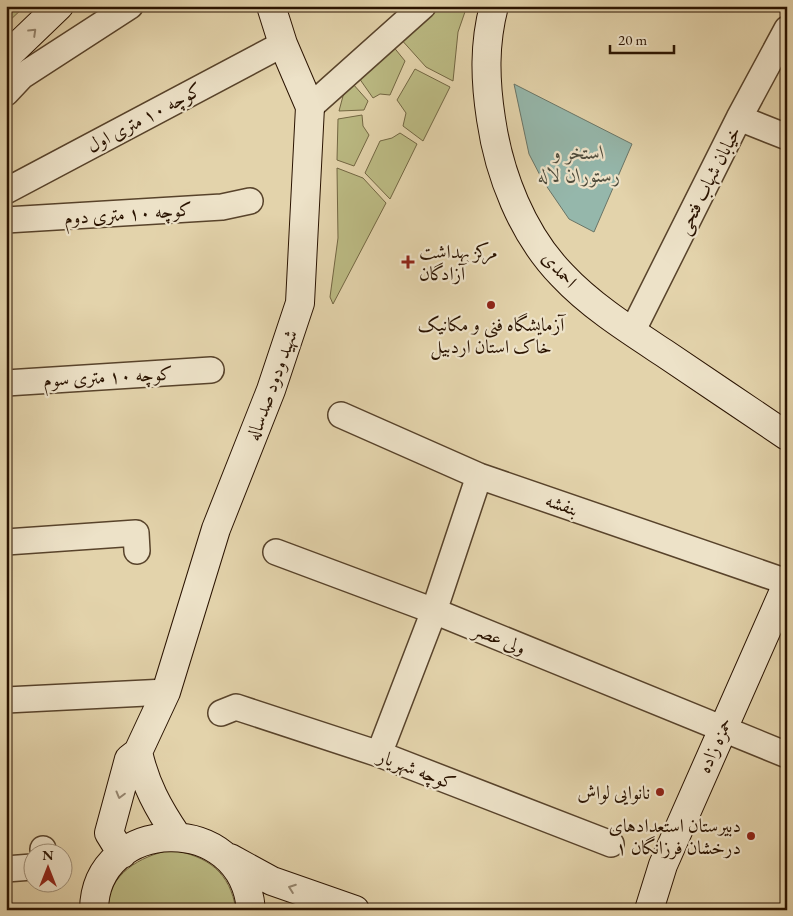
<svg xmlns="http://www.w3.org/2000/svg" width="793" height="916" font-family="'EB Garamond',Amiri,serif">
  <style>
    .green { fill: #bbba83; stroke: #726642 }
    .water { fill: #95b7ab; stroke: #6a7567 }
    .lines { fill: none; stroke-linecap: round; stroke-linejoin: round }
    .street-casing { stroke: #58432b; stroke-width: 28 }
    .secondary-casing { stroke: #2a1300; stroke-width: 30 }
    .street { stroke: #ede2c8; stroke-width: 25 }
    .secondary { stroke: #ede2c8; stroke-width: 28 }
    .oneway { stroke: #95856e }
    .poi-dot { fill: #8f2418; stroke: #ede2c8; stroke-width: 2 }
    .labels { text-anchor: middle; stroke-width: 4.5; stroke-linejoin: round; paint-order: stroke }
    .street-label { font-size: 19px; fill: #2a1300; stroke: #ede2c8 }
    .poi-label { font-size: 19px; fill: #2a1300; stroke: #ede2c8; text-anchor: end }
    .water-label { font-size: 20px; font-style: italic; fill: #4f4c3c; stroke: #ede2c8 }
  </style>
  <rect width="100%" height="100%" fill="#e3d3ab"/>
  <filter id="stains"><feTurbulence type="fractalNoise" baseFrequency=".004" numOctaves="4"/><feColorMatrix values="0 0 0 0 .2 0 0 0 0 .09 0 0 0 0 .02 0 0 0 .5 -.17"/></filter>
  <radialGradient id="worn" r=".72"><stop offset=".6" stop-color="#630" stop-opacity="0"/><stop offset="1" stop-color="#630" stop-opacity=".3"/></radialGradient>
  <!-- green -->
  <path class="green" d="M 6,6 L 25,6 L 6,24 Z
    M 431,6 L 467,6 L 458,32 L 453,81 L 426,67 L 399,37 Z
    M 392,45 L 405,61 L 390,95 L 380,94 L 373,98 L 359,78 Z
    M 415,69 L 450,87 L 423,141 L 403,126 L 406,113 L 397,100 Z
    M 353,84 L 368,101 L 364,110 L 339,111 L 343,96 Z
    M 362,115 L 363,126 L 369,135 L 354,166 L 337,160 L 338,119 Z
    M 400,133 L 417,144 L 390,199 L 365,173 L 380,141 L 392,138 Z
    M 337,168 L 363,178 L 386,203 L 333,304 L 330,297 L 338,238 Z
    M 171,850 C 208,856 230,872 236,910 L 107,910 C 108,874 140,856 171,850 Z"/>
  <!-- water -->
  <path class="water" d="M 514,84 L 632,144 L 594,232 L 569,219 L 543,181 L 529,154 Z"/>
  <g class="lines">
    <defs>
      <path id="street" d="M 6,93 L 22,76 L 130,6
        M 310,107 L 423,6
        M 739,118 L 787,137
        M 6,191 L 283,44
        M 6,220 L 222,207 L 250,201
        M 632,332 L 739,118 L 787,29
        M 6,383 L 211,370
        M 341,415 L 479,476 L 787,582
        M 6,542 L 136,533 L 137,551
        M 276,552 L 434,611 L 787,755
        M 6,700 L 166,692
        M 221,713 L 236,707 L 379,754 L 611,844
        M 379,754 L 434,611 L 479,476
        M 43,849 L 44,854
        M 6,869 L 32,867"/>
      <path id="secondary" d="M 494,6 C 484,44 485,80 491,119 C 499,174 522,234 562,275 C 591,306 629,330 664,353 C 705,381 746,408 787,436
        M 6,57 L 59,6
        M 138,752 C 145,784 158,808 177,836
        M 122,854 L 109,833 L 129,759 L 138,752 L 166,692 L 216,529 L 271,390 L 300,303 L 310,107 L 283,44 L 271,6
        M 230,858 L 272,881 L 355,910
        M 94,910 C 95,816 243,810 251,910
        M 649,910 L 663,865 L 787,584"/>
    </defs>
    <!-- street casing -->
    <use href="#street" class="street-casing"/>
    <!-- secondary casing -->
    <use href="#secondary" class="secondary-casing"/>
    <!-- street -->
    <use href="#street" class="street"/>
    <!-- secondary -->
    <use href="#secondary" class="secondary"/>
  </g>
  <!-- one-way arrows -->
  <defs><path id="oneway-chevron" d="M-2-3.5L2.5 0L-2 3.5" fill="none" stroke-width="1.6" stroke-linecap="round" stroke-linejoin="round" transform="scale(1.25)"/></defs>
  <g class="oneway">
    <use href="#oneway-chevron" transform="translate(33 32) rotate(-44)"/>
    <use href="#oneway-chevron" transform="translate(120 795) rotate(105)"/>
    <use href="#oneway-chevron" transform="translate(292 888) rotate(-160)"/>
  </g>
  <!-- markers -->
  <g class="poi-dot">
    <path d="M405.5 254.5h5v5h5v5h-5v5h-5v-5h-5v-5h5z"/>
    <circle cx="491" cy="305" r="5"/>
    <circle cx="660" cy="792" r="5"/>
    <circle cx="751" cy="836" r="5"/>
  </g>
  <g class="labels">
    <!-- street labels -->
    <g class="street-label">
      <text transform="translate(144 117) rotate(-28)" y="7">کوچه ۱۰ متری اول</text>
      <text transform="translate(708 180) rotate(-63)" y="7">خیابان شهاب فتحی</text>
      <text transform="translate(128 213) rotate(-4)" y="7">کوچه ۱۰ متری دوم</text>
      <text transform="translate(560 269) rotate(48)" y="7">احمدی</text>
      <text transform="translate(108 376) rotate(-3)" y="7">کوچه ۱۰ متری سوم</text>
      <text transform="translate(271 385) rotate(-70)" y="7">شهید ودود صدساله</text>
      <text transform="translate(562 504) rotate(19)" y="7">بنفشه</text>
      <text transform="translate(500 638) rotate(22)" y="7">ولی عصر</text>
      <text transform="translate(714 745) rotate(-66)" y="7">حمزه زاده</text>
      <text transform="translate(417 769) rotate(21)" y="7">کوچه شهریار</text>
    </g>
    <!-- poi labels -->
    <g class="poi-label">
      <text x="419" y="258" text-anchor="start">مرکز بهداشت<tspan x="419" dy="22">آزادگان</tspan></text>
      <text x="491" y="331" text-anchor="middle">آزمایشگاه فنی و مکانیک<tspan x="491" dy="22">خاک استان اردبیل</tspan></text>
      <text x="650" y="799">نانوایی لواش</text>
      <text x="741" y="832">دبیرستان استعدادهای<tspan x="741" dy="22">درخشان فرزانگان ۱</tspan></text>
    </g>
    <!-- water labels -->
    <g class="water-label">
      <text x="579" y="159">استخر و<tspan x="579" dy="23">رستوران لاله</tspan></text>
    </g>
  </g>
  <!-- margin -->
  <rect width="793" height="916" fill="none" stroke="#e3d3ab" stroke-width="25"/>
  <rect x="8" y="8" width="778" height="901" fill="none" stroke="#2a1300" stroke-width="2.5"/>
  <rect x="12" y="12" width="768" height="891" fill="none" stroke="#2a1300"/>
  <!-- north arrow -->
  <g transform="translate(48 868)"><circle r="24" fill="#ede2c8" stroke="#9f8f78"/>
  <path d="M0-4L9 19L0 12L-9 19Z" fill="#8f2418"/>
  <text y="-8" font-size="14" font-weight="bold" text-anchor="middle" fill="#2a1300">N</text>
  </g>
  <!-- scale -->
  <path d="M610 45v8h64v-8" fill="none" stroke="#2a1300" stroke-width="2.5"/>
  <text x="618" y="45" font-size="15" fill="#2a1300" stroke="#ede2c8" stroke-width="4" paint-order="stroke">20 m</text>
  <rect width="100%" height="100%" filter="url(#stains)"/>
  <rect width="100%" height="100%" fill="url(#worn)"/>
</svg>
